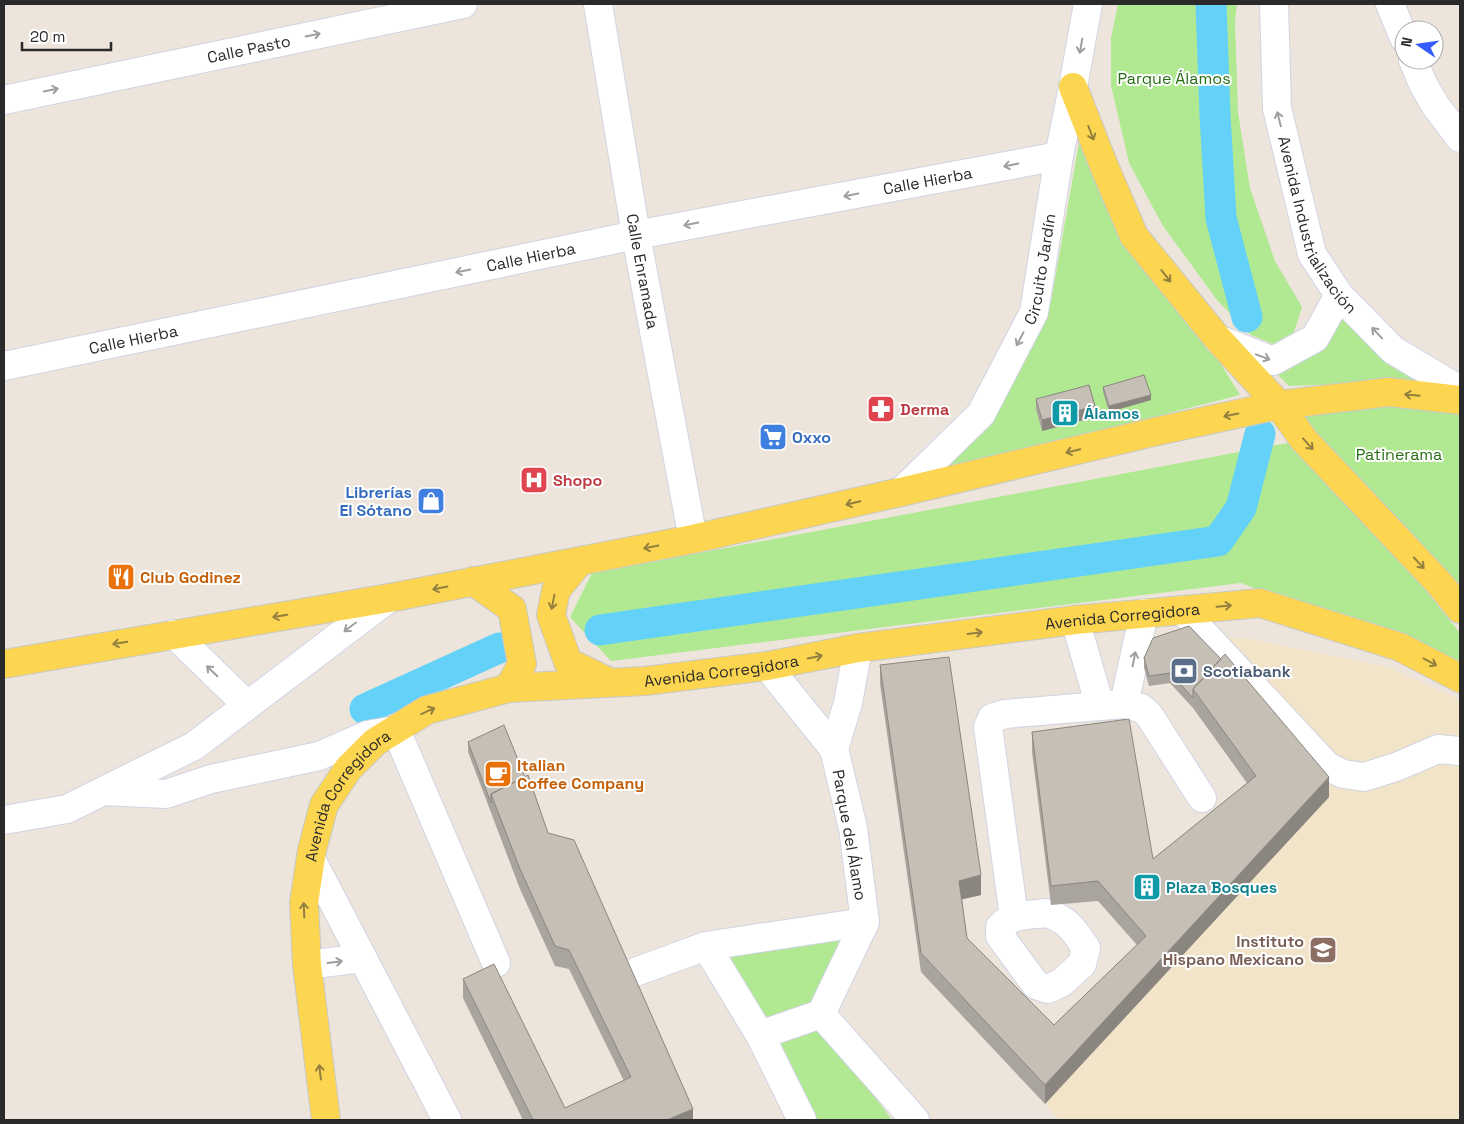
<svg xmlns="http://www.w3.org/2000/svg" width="1464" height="1124" font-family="'Space Grotesk',sans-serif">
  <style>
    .education { fill: #f1e4c8 }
    .park { fill: #b0e992 }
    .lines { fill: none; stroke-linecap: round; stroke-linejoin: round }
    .canal { stroke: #64d1f9; stroke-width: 31 }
    .minor-casing { stroke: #d0d4e4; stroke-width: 30 }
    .major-casing { stroke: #c8c8c8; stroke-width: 30 }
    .minor { stroke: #fff; stroke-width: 28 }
    .major { stroke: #fcd551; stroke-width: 28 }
    .wall { fill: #a9a49d }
    .shaded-wall { fill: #8a867f }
    .building { fill: #c5bfb6; stroke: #8a867f }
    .oneway { stroke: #9f9f9f }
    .oneway2 { stroke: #93803e }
    .labels { text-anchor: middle; stroke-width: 4; stroke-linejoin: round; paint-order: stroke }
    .street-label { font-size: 16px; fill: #2a2a2a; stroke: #fff }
    .park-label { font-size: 16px; fill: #266d14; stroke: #fff }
    .health-label { font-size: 16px; font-weight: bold; fill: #be3a42; stroke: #fff; text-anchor: start }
    .culture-label { font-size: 16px; font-weight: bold; fill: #0d838f; stroke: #fff; text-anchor: start }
    .shop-label { font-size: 16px; font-weight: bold; fill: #366cbe; stroke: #fff; text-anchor: start }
    .food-label { font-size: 16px; font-weight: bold; fill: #c56008; stroke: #fff; text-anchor: start }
    .service-label { font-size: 16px; font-weight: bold; fill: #4e5e75; stroke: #fff; text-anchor: start }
    .education-label { font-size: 16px; font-weight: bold; fill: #785e54; stroke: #fff; text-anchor: end }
  </style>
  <rect width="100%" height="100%" fill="#ede5db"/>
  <!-- education -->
  <path class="education" d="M 1189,636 L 1251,639 L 1388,667 L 1460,700 L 1460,1120 L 1059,1120 L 1045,1104 L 1328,797 Z"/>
  <!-- park -->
  <path class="park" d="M 1118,4 L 1237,4 L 1235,22 L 1238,112 L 1250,188 L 1275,261 L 1302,307 L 1294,332 L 1273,344 L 1251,335 L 1217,300 L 1163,226 L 1129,163 L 1111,85 L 1111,38 Z
    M 1080,137 L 1240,395 L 944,470 L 1051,302 Z
    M 1344,306 L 1414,381 L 1289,386 L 1275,372 Z
    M 1460,400 L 1460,609 L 1310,448 L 1460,633 L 1460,668 L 1241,583 L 611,661 L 570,617 L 592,573 L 1303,440 L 1279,405 Z
    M 842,937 L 812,1012 L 892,1120 L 808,1120 L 725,948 Z"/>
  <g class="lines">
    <!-- canal -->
    <path class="canal" d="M 1211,4 L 1215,115 L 1221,218 L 1247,317
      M 600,630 L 1218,541 L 1241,508 L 1260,434
      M 365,709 L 499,648"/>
    <defs>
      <g id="minor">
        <path id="s1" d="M 598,4 L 636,235 L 693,539"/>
        <path id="s2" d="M 1274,4 L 1277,108 L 1312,254 L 1339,295 L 1393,350 L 1460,390"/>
        <path d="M 1390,4 L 1404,38"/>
        <path d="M 1413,60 L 1423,84 L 1435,105 L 1460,138"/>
        <path id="s3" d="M 4,100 L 463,4"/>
        <path d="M 1218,339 L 1273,361 L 1315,338 L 1339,295"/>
        <path id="s4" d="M 4,366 L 636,235 L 1059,156"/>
        <path id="s5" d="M 901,492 L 981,414 L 1034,312 L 1059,156 L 1073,87 L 1088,4"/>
        <path d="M 1182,610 L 1327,766 L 1343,774 L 1364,777 L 1396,767 L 1438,749 L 1460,751"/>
        <path d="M 1075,620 L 1100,706"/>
        <path d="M 174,634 L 247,705"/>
        <path d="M 1124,704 L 1144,613"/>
        <path d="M 834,749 L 848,703 L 858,648"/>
        <path d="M 104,791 L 166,794 L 211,779 L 319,756 L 367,735 L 396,730 L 496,963"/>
        <path d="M 4,820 L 67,809 L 194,746 L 389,598"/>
        <path d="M 311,859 L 447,1120"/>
        <path d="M 1047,913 C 1068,920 1074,930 1086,948 L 1082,964 L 1061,983 L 1048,989 L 1036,985 L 1000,936 L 1000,927 C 1012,914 1030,915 1047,913 Z"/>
        <path d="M 1014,917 L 988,727 L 992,718 L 1005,714 L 1124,704 L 1141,708 L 1149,715 L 1202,798"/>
        <path d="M 706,946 L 760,1035 L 802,1120"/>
        <path d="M 307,965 L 362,958"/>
        <path d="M 638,971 L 706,946 L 865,922"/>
        <path d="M 821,1014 L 915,1120"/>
        <path d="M 760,1035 L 821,1014 L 865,922 L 853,828 L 834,749 L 767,666"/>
      </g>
      <g id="major">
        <path d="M 1073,87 L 1104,166 L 1134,236 L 1218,339 L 1279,405 L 1304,440 L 1439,583 L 1460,609"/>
        <path d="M 579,562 L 556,590 L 551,615 L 568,662 L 609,682"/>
        <path d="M 473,581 L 512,609 L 522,664 L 509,688"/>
        <path d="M 4,664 L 389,598 L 693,539 L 901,492 L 1158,431 L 1279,405 L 1389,392 L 1460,400"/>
        <path id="s6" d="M 326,1120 L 307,965 L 304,903 L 312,850 L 324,805 L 348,769 L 375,742 L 427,710 L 509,688 L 645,681 L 767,666 L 858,648 L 1075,620 L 1260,603 L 1400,647 L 1460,678"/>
      </g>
    </defs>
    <!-- minor casing -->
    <use href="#minor" class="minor-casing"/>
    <!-- major casing -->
    <use href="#major" class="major-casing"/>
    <!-- minor -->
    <use href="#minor" class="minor"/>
    <!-- major -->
    <use href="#major" class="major"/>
  </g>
  <!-- wall -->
  <path class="wall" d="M 1103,387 L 1151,400 L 1109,412 L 1103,392 Z
    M 1036,399 L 1095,417 L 1042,431 L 1036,409 Z
    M 1153,638 L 1329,797 L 1045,1104 L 921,972 L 880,684 L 880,665 L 981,895 L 962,899 L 967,938 L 1054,1025 L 1137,945 L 1098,901 L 1051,905 L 1032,752 L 1032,732 L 1153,859 L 1247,783 L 1193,708 L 1170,683 L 1149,686 L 1144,668 L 1144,658 Z
    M 468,742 L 548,833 L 693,1120 L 523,1120 L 463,998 L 463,979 L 565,1108 L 624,1081 L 569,969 L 555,966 L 520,889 L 468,752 Z"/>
  <!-- shaded-wall -->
  <path class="shaded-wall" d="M 1151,395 L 1151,400 L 1109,412 L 1109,406 Z
    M 1095,406 L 1095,417 L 1042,431 L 1042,420 Z
    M 1329,777 L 1329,797 L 1045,1104 L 1045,1085 Z
    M 981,875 L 981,895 L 959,900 L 959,881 Z
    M 693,1109 L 693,1120 L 667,1120 Z"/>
  <!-- building -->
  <path class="building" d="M 1144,375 L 1151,395 L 1109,406 L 1103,387 Z
    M 1089,385 L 1095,406 L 1042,420 L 1036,399 Z
    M 1189,626 L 1221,659 L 1193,689 L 1193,698 L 1170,673 L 1149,676 L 1144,658 L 1153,638 Z
    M 1225,654 L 1329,777 L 1045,1085 L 921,953 L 880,665 L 949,657 L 981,875 L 959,881 L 967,938 L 1054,1025 L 1146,936 L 1098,881 L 1051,886 L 1032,732 L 1129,719 L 1153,859 L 1256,776 L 1193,689 Z
    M 504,725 L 525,777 L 491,794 L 491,803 L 468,742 Z
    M 528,775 L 548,833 L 574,840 L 693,1109 L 667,1120 L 533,1120 L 463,979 L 494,964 L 565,1108 L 631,1077 L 569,950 L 555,946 L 520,869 L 491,794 Z"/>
  <!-- one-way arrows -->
  <defs><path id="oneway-shaft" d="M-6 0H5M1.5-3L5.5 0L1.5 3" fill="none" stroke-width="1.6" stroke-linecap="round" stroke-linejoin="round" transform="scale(1.25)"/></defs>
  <g class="oneway">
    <use href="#oneway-shaft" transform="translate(313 35) rotate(-12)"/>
    <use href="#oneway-shaft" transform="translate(1081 46) rotate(100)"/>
    <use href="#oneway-shaft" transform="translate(51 90) rotate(-12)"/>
    <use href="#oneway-shaft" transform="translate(1279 119) rotate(-104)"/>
    <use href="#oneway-shaft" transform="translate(1011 165) rotate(169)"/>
    <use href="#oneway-shaft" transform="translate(851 195) rotate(169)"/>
    <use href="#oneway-shaft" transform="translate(691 224) rotate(169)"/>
    <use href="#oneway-shaft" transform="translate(463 271) rotate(168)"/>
    <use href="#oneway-shaft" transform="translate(1377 333) rotate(-134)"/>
    <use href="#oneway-shaft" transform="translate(1020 339) rotate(118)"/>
    <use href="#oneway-shaft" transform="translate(1263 357) rotate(21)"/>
    <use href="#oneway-shaft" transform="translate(350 627) rotate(143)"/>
    <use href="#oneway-shaft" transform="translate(1134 659) rotate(-79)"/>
    <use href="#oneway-shaft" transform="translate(212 671) rotate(-136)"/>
    <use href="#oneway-shaft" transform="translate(335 962) rotate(-7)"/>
  </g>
  <g class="oneway2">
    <use href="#oneway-shaft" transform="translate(1091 133) rotate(69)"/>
    <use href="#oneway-shaft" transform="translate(1166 276) rotate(52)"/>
    <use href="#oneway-shaft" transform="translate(1412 395) rotate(-174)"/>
    <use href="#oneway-shaft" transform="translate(1231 415) rotate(168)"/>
    <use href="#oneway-shaft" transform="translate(1308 444) rotate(48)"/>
    <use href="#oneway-shaft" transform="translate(1073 451) rotate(167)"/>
    <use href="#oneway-shaft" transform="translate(853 503) rotate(167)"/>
    <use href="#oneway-shaft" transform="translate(651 547) rotate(169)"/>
    <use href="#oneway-shaft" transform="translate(1419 563) rotate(47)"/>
    <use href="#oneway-shaft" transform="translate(440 588) rotate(169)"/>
    <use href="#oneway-shaft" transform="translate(553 602) rotate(101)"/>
    <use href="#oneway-shaft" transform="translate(1224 606) rotate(-5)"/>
    <use href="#oneway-shaft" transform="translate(280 616) rotate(170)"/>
    <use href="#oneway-shaft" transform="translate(975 633) rotate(-7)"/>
    <use href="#oneway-shaft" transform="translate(120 643) rotate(170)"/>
    <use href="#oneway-shaft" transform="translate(815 657) rotate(-11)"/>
    <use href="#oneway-shaft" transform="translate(1430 662) rotate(28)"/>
    <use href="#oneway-shaft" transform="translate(428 711) rotate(-24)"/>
    <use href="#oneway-shaft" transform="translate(304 910) rotate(-92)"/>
    <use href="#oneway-shaft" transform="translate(320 1072) rotate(-97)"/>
  </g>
  <!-- icons -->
  <defs>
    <symbol id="pharmacy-square" viewBox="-11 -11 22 22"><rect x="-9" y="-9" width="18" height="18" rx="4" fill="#e0444e" stroke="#fff"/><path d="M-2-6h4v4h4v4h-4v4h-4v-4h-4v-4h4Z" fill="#fff"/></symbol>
    <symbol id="building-square" viewBox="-11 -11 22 22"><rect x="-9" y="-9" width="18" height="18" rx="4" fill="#0f9aa8" stroke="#fff"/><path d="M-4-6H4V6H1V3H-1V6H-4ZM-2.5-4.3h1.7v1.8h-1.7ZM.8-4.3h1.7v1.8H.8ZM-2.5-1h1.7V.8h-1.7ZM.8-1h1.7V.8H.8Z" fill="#fff"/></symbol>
    <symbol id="supermarket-square" viewBox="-11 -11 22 22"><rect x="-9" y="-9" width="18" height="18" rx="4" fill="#3f7fe0" stroke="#fff"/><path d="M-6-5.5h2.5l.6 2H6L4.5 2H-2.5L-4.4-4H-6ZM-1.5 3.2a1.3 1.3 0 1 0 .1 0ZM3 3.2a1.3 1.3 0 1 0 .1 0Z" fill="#fff"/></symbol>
    <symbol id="hospital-square" viewBox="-11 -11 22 22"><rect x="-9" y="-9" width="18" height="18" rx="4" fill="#e0444e" stroke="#fff"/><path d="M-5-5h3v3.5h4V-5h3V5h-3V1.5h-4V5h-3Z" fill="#fff"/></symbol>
    <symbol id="shop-square" viewBox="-11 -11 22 22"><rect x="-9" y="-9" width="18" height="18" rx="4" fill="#3f7fe0" stroke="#fff"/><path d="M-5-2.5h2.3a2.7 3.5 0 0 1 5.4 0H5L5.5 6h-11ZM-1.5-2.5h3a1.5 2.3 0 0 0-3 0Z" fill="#fff"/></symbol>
    <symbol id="restaurant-square" viewBox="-11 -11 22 22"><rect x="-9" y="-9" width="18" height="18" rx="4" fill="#e8710a" stroke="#fff"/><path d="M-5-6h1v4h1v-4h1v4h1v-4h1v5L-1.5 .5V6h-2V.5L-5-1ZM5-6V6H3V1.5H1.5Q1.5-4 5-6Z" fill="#fff"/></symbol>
    <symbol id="bank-square" viewBox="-11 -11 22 22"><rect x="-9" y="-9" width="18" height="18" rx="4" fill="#5c6f8a" stroke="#fff"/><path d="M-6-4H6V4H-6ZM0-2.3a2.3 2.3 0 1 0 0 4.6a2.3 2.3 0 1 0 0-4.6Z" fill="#fff"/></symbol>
    <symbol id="cafe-square" viewBox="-11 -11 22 22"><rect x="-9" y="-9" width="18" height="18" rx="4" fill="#e8710a" stroke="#fff"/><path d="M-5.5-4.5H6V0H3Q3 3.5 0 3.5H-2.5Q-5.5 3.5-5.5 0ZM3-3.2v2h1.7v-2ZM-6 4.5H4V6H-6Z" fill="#fff"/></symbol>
    <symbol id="school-square" viewBox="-11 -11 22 22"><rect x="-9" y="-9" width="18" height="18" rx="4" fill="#8d6e63" stroke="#fff"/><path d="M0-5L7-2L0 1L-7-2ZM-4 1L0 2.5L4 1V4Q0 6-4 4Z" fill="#fff"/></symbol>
  </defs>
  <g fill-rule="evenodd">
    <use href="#pharmacy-square" x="865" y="393" width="32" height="32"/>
    <use href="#building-square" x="1049" y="397" width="32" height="32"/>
    <use href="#supermarket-square" x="757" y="421" width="32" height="32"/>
    <use href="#hospital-square" x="518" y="464" width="32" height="32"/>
    <use href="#shop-square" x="415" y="485" width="32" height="32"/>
    <use href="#restaurant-square" x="105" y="561" width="32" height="32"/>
    <use href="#bank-square" x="1168" y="655" width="32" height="32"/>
    <use href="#cafe-square" x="482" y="758" width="32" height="32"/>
    <use href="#building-square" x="1131" y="871" width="32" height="32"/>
    <use href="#school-square" x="1307" y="934" width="32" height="32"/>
  </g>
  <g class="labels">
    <!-- street labels -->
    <g class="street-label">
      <text dy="6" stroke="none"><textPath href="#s3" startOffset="250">Calle Pasto</textPath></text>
      <text dy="6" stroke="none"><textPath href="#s4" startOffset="942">Calle Hierba</textPath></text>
      <text dy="6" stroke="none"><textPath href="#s2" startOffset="229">Avenida Industrialización</textPath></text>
      <text dy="6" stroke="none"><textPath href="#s4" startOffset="538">Calle Hierba</textPath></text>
      <text dy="6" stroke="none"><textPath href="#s5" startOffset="270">Circuito Jardín</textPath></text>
      <text dy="6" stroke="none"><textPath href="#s1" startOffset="271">Calle Enramada</textPath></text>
      <text dy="6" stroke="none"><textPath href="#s4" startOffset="132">Calle Hierba</textPath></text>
      <text dy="6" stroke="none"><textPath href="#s6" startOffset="1164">Avenida Corregidora</textPath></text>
      <text dy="6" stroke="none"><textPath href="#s6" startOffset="759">Avenida Corregidora</textPath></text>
      <text dy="6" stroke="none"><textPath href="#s6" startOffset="338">Avenida Corregidora</textPath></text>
      <text transform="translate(850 835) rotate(80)" y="6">Parque del Álamo</text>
    </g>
    <!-- park labels -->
    <g class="park-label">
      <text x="1174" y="84">Parque Álamos</text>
      <text x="1399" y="460">Patinerama</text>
    </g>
    <!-- health labels -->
    <g class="health-label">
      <text x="900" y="415">Derma</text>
      <text x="553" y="486">Shopo</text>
    </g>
    <!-- culture labels -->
    <g class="culture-label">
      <text x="1084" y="419">Álamos</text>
      <text x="1166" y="893">Plaza Bosques</text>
    </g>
    <!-- shop labels -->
    <g class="shop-label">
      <text x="792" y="443">Oxxo</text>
      <text x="412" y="498" text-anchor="end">Librerías<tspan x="412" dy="18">El Sótano</tspan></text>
    </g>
    <!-- food labels -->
    <g class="food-label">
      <text x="140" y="583">Club Godinez</text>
      <text x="517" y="771">Italian<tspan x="517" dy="18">Coffee Company</tspan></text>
    </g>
    <!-- service labels -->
    <g class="service-label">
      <text x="1203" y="677">Scotiabank</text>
    </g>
    <!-- education labels -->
    <g class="education-label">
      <text x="1304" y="947">Instituto<tspan x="1304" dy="18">Hispano Mexicano</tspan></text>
    </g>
  </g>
  <!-- border -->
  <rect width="1464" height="1124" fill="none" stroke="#2a2a2a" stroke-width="10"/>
  <!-- north arrow -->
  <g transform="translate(1419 45) rotate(283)"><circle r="24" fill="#ffffff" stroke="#aaaaaa"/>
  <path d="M0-4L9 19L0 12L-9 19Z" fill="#365bff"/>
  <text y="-8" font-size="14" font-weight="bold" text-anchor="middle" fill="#2a2a2a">N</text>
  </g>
  <!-- scale -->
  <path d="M22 42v8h89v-8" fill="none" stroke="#2a2a2a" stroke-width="2.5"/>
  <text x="30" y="42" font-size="15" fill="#2a2a2a" stroke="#ffffff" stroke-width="4" paint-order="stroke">20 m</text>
</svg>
